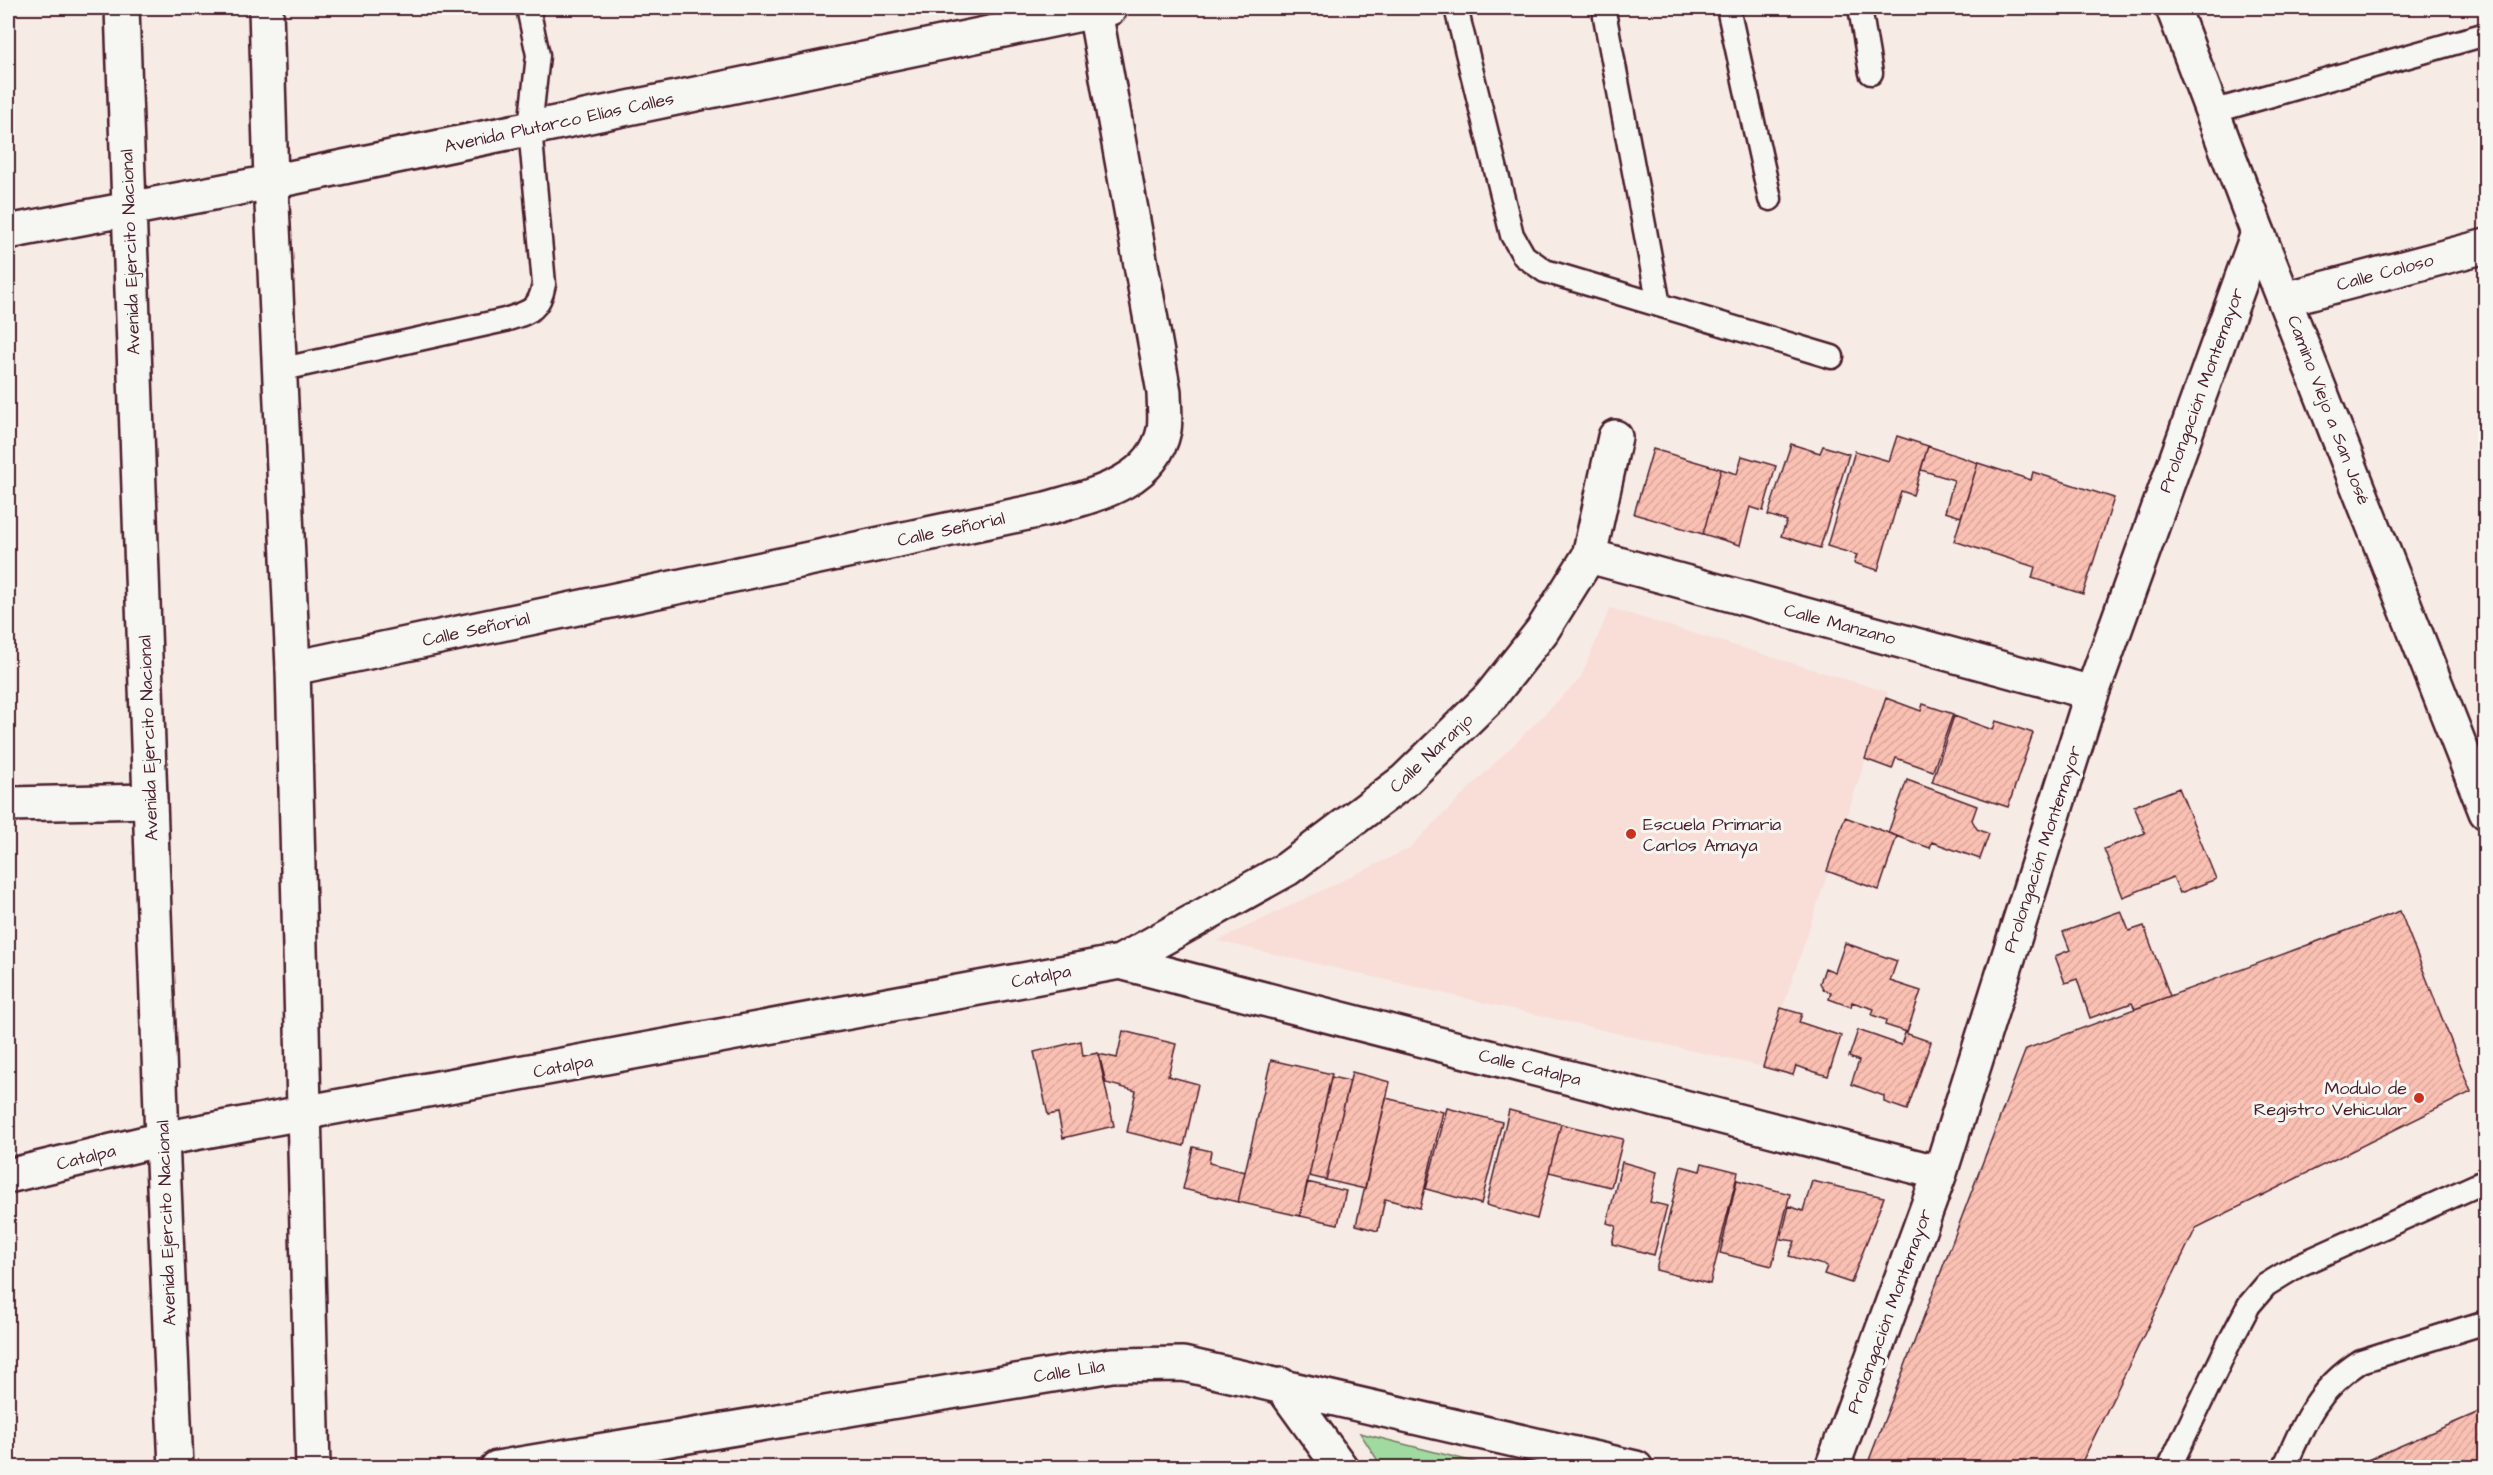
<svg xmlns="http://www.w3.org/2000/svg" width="2493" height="1475" font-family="'Architects Daughter',sans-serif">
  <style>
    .built { fill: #f8ded7 }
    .park { fill: #a0daa0; stroke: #757c66; stroke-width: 1.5 }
    .building { fill: url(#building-hatch); stroke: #4a1f2b; stroke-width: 1.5 }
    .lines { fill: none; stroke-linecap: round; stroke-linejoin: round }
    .lane-casing { stroke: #4a1f2b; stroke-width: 27 }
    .street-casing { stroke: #4a1f2b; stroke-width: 38 }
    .secondary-casing { stroke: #4a1f2b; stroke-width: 38 }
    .primary-casing { stroke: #4a1f2b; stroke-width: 38 }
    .lane { stroke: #f6f6f2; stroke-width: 22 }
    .street { stroke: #f6f6f2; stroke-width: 33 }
    .secondary { stroke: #f6f6f2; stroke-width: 33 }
    .primary { stroke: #f6f6f2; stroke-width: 33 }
    .poi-dot { fill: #c8321e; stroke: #f6f6f2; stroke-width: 2 }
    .labels { text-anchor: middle; stroke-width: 6; stroke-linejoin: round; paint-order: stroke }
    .street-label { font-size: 18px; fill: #4a1f2b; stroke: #f6f6f2 }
    .poi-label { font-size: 18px; fill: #4a1f2b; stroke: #f6f6f2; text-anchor: start }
  </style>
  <defs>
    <pattern id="building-hatch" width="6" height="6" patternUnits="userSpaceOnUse" patternTransform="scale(1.5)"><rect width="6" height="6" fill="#fbc0b4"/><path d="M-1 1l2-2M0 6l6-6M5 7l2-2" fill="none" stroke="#d9a59b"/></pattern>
  </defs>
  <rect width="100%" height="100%" fill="#f7ebe6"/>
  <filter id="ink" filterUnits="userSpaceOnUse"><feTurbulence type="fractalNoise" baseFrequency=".0167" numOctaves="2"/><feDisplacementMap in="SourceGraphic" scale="12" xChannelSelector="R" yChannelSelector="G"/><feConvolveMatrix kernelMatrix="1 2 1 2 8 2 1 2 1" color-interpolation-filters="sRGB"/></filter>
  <g filter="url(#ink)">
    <!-- built -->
    <path class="built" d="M 1610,608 L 1888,692 L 1763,1067 L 1217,941 L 1408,849 L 1580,679 Z"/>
    <!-- park -->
    <path class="park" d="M 1360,1433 L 1494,1467 L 1382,1467 Z"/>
    <!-- building -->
    <path class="building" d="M 1897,436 L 1928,446 L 1913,495 L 1901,491 L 1878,570 L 1854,563 L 1857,555 L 1827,546 L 1855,451 L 1889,461 Z
      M 1791,444 L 1820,453 L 1823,446 L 1849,454 L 1820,548 L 1781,536 L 1787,521 L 1768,515 Z
      M 1928,446 L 1978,463 L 1961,517 L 1945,512 L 1954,480 L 1921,470 Z
      M 1653,449 L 1721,469 L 1703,534 L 1634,514 Z
      M 1742,456 L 1776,466 L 1763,511 L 1750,507 L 1740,545 L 1703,534 L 1721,469 L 1737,474 Z
      M 1978,463 L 2031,480 L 2033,472 L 2114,498 L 2083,594 L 2032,578 L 2035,567 L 1954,541 Z
      M 1886,698 L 1921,711 L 1923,704 L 1953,714 L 1933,771 L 1896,758 L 1892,769 L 1865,759 Z
      M 1954,716 L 1993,730 L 1996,721 L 2033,733 L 2008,807 L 1932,782 Z
      M 1907,780 L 1977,806 L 1972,820 L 1977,829 L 1989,834 L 1980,859 L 1932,842 L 1930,848 L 1888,833 Z
      M 2179,788 L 2216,879 L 2180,893 L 2173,877 L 2123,897 L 2104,849 L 2145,833 L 2134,806 Z
      M 1845,817 L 1897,836 L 1879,890 L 1827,871 Z
      M 2121,911 L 2129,931 L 2144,926 L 2170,996 L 2135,1009 L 2132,1003 L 2090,1018 L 2077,979 L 2065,983 L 2055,956 L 2070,950 L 2063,932 Z
      M 2400,911 L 2471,1092 L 2196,1228 L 2079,1468 L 1866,1468 L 2026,1049 Z
      M 1845,943 L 1897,961 L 1890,981 L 1921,991 L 1907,1032 L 1885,1025 L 1886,1020 L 1872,1015 L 1874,1009 L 1852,1002 L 1851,1007 L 1829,999 L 1831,992 L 1824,990 L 1820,983 L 1825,968 L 1835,972 Z
      M 1781,1008 L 1802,1014 L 1799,1022 L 1841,1036 L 1828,1076 L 1796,1066 L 1793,1075 L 1763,1067 Z
      M 1858,1030 L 1901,1045 L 1905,1033 L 1931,1042 L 1907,1110 L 1884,1102 L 1884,1096 L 1851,1084 L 1859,1061 L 1849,1057 Z
      M 1123,1031 L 1176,1044 L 1168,1076 L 1198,1084 L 1184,1146 L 1127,1132 L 1136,1091 L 1106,1083 L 1099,1054 L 1117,1058 Z
      M 1081,1041 L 1083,1056 L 1098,1053 L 1114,1126 L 1063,1138 L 1058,1113 L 1048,1115 L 1034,1052 Z
      M 1271,1060 L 1332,1074 L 1300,1216 L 1238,1202 Z
      M 1352,1072 L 1390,1082 L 1365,1189 L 1326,1180 Z
      M 1331,1077 L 1350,1081 L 1326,1180 L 1309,1176 Z
      M 1386,1098 L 1443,1112 L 1420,1208 L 1385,1199 L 1378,1231 L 1356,1225 Z
      M 1447,1108 L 1502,1122 L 1481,1204 L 1426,1189 Z
      M 1509,1110 L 1561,1124 L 1537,1219 L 1486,1205 Z
      M 1561,1124 L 1623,1139 L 1611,1187 L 1549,1172 Z
      M 1193,1147 L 1211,1151 L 1209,1163 L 1245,1172 L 1238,1202 L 1183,1189 Z
      M 1622,1162 L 1657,1172 L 1650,1202 L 1667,1206 L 1654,1255 L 1612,1244 L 1616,1226 L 1607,1223 Z
      M 1702,1163 L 1738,1172 L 1710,1284 L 1656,1270 L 1681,1166 L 1700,1171 Z
      M 1737,1180 L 1790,1194 L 1772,1266 L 1720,1253 Z
      M 1812,1181 L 1884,1197 L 1851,1283 L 1824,1274 L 1827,1266 L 1789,1256 L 1795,1241 L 1781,1239 L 1789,1206 L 1803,1211 Z
      M 1307,1182 L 1346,1191 L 1338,1224 L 1300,1216 Z
      M 2486,1409 L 2486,1468 L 2349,1468 Z"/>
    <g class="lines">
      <defs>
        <path id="lane" d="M 1456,8 L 1512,235 L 1524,256 L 1545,271 L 1832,357
          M 1728,8 L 1770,199
          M 1860,8 L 1871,73
          M 1605,17 L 1659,305
          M 2212,112 L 2486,34
          M 279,370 L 505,320 C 529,312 539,311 544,284 L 530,128 L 538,55 L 528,8
          M 2169,1468 L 2229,1343 L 2249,1305 L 2266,1285 L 2297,1266 L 2486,1181
          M 2284,1468 C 2304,1422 2317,1389 2361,1361 L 2486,1322"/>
        <path id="street" d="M 2285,299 L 2486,246
          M 1589,556 L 2092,693
          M 293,668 L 1046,509 C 1091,496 1153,484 1164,430 C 1166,418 1164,404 1164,392 L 1095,11
          M 8,804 L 150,801
          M 1120,962 L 1940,1173
          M 8,1176 L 162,1139 L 1120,962 L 1287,869 L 1404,781 L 1490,697 L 1542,631 L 1589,556 L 1615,437
          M 1281,1385 L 1341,1468
          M 497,1468 L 1112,1365 L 1183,1364 L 1636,1468
          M 1832,1468 L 1940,1173 L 2092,693 L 2258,233"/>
        <path id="secondary" d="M 2173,8 L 2258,233 L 2486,812"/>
        <path id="primary" d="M 122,8 L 162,1139 L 176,1468
          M 266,8 L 271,182 L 293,668 L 313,1468
          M 8,232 L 271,182 L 1110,8"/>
      </defs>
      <!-- lane casing -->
      <use href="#lane" class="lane-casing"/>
      <!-- street casing -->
      <use href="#street" class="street-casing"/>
      <!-- secondary casing -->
      <use href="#secondary" class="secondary-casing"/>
      <!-- primary casing -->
      <use href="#primary" class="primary-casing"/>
      <!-- lane -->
      <use href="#lane" class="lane"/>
      <!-- street -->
      <use href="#street" class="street"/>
      <!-- secondary -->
      <use href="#secondary" class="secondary"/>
      <!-- primary -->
      <use href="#primary" class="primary"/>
    </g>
  </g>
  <!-- markers -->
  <g class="poi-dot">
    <circle cx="1631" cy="834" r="6"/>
    <circle cx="2419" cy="1098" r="6"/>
  </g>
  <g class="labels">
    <!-- street labels -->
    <g class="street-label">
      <text transform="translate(559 122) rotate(-12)" y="6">Avenida Plutarco Elías Calles</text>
      <text transform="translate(130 252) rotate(-92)" y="6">Avenida Ejercito Nacional</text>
      <text transform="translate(2385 272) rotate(-15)" y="6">Calle Coloso</text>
      <text transform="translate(2201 390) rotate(-70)" y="6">Prolongación Montemayor</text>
      <text transform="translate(2329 410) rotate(69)" y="6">Camino Viejo a San José</text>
      <text transform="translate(951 529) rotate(-12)" y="6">Calle Señorial</text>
      <text transform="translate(1840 624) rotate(15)" y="6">Calle Manzano</text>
      <text transform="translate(476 629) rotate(-12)" y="6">Calle Señorial</text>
      <text transform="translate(148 738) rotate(-92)" y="6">Avenida Ejercito Nacional</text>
      <text transform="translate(1431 753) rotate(-43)" y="6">Calle Naranjo</text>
      <text transform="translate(2042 849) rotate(-72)" y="6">Prolongación Montemayor</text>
      <text transform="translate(1041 976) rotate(-11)" y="6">Catalpa</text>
      <text transform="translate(563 1066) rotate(-11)" y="6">Catalpa</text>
      <text transform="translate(1530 1067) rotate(14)" y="6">Calle Catalpa</text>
      <text transform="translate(86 1157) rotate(-14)" y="6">Catalpa</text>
      <text transform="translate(166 1223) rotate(-92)" y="6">Avenida Ejercito Nacional</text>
      <text transform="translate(1889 1311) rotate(-70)" y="6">Prolongación Montemayor</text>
      <text transform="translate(1069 1371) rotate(-9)" y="6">Calle Lila</text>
    </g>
    <!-- poi labels -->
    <g class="poi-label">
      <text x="1643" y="830">Escuela Primaria<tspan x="1643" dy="21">Carlos Amaya</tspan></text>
      <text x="2407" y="1094" text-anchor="end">Modulo de<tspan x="2407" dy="21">Registro Vehicular</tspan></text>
    </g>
  </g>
  <!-- margin -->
  <rect width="2493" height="1475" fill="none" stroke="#f6f6f2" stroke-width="30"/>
  <rect x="15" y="15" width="2463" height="1445" fill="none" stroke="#4a1f2b" stroke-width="2" filter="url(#ink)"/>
</svg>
